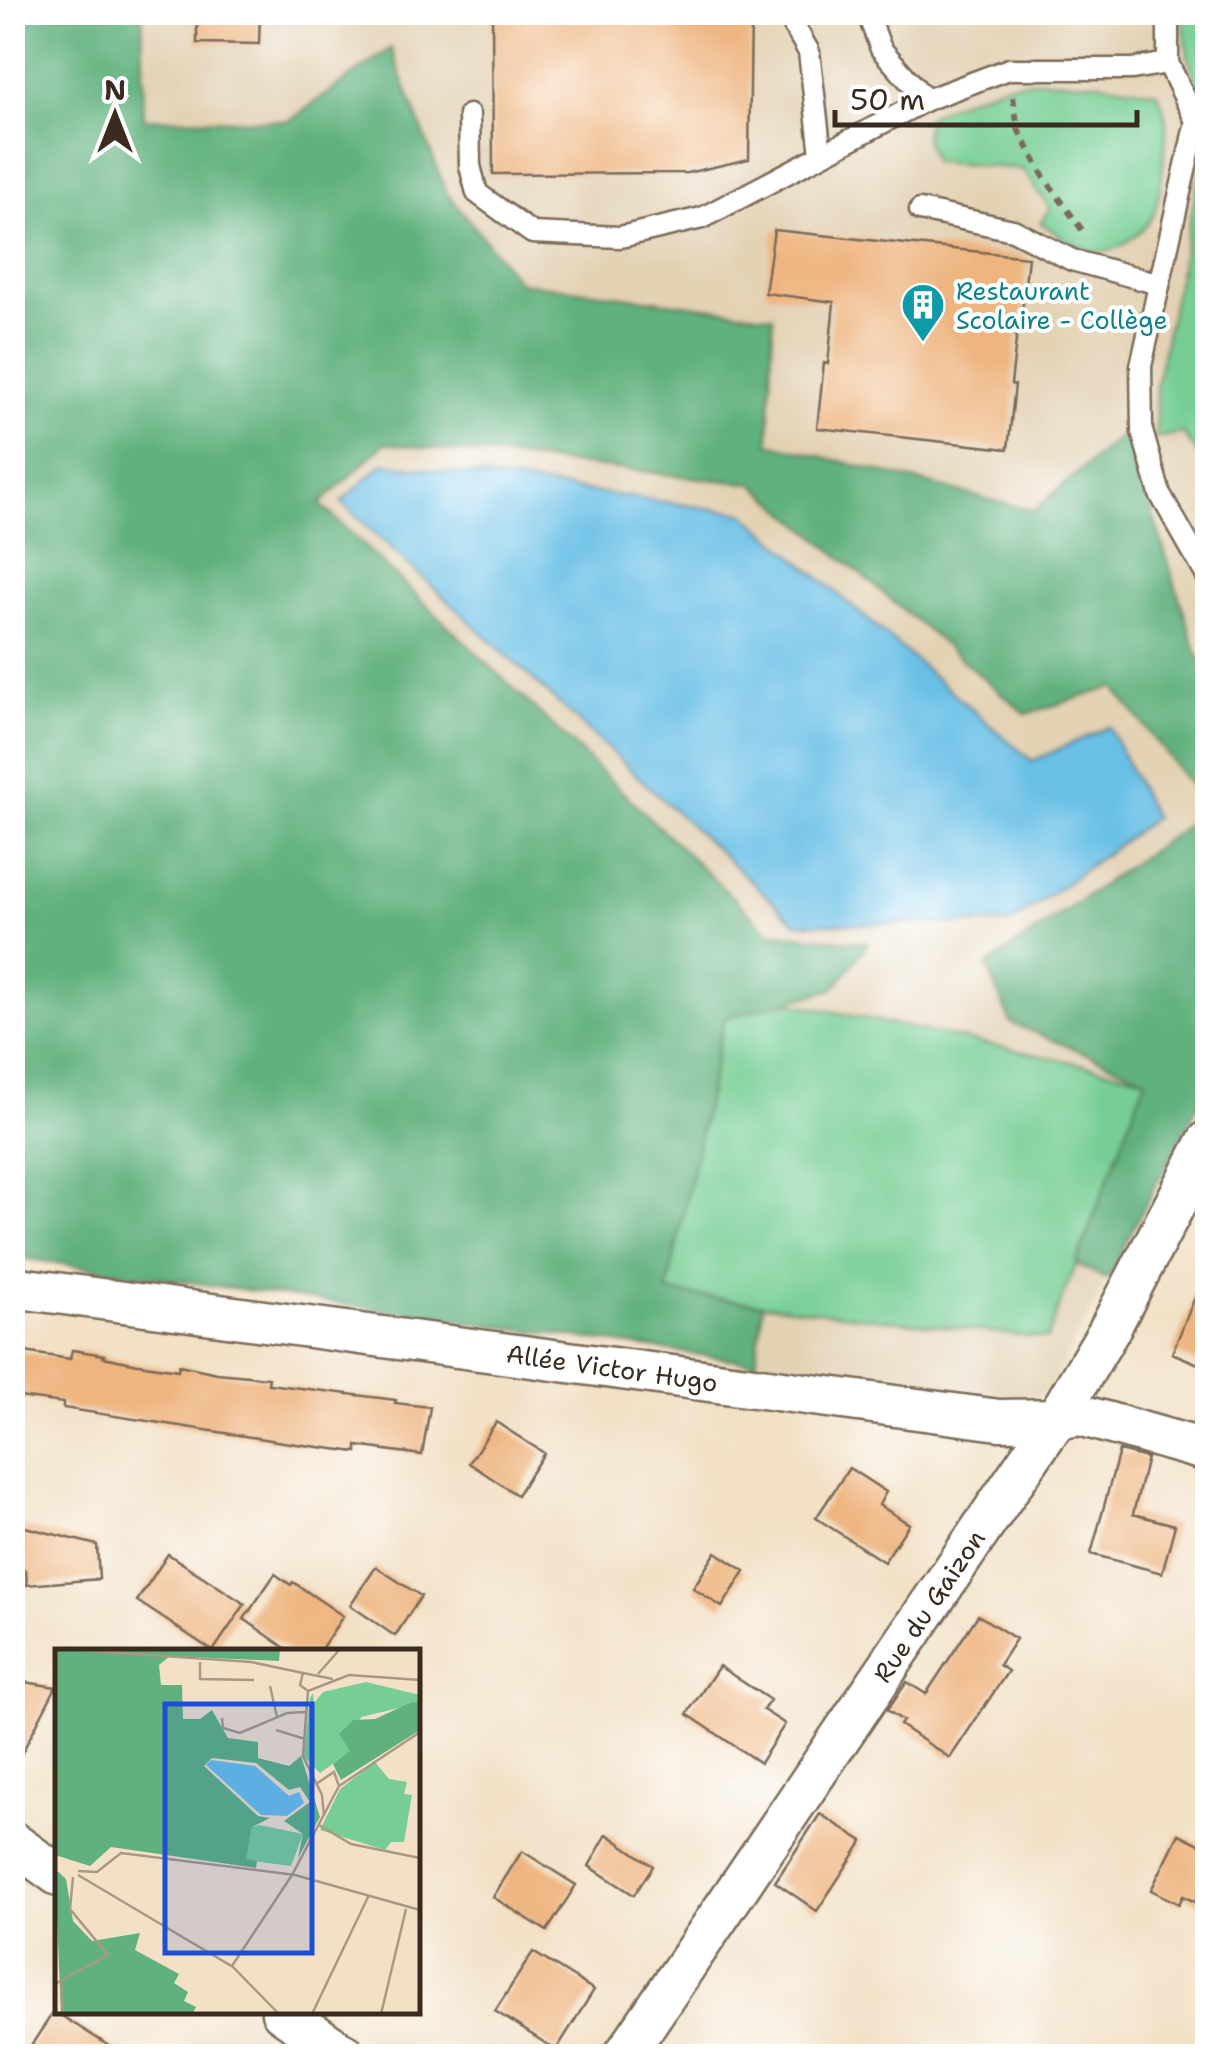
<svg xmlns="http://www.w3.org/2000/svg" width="1220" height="2069" font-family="'Shantell Sans',sans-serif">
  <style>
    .built { fill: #e3d2b4 }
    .green { fill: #76ce94; stroke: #587c59; stroke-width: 2.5 }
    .forest { fill: #60b17e; stroke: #4e6e4e; stroke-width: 2.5 }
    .water { fill: #69c0e6; stroke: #527582; stroke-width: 2.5 }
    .building { fill: #eeb580 }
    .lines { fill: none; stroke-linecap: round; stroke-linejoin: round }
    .service-casing { stroke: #7b6a59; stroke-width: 25 }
    .minor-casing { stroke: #7b6a59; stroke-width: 45 }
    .path { stroke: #7b6a59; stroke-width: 6; stroke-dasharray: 8 8; stroke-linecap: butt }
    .service { stroke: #fff; stroke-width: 20 }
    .minor { stroke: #fff; stroke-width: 40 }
    .labels { text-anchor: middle; stroke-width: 8; stroke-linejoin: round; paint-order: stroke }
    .culture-label { font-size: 25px; fill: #0d838f; stroke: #fff; text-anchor: start }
    .street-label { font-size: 25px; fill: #3b2a1e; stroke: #fff }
    .inset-road { fill: none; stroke: #a99883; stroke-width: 2.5 }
    .view { fill: #1d4ed8; fill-opacity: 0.15; stroke: #1d4ed8; stroke-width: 5 }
    .inset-edge { fill: none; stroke: #3b2a1e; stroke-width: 5 }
  </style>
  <rect width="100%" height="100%" fill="#fff"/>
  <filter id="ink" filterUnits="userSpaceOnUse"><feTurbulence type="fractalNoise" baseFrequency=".01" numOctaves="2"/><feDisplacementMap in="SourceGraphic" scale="20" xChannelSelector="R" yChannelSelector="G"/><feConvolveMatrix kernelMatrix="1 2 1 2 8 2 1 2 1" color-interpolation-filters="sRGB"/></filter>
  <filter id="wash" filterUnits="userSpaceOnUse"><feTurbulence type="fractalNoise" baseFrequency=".0048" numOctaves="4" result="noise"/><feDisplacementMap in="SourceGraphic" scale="40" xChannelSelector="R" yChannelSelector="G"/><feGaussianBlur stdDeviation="2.25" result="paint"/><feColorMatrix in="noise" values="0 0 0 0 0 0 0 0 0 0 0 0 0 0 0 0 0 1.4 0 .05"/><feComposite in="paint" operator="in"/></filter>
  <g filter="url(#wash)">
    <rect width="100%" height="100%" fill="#f2e1c6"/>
    <!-- built -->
    <path class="built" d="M 12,13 L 1207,13 L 1207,1088 L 1051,1386 L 1035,1397 L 913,1385 L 13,1257 Z"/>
    <!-- green -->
    <path class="green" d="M 1182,13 L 1207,13 L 1207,122 L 1188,56 Z
      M 1040,80 L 1096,82 L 1158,92 C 1160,100 1164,107 1165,115 C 1169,131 1160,201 1153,215 C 1146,229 1119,251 1104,252 C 1082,253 1057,234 1041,223 L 1050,208 L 1022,169 L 933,162 L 925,137 L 927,117 L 950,105 L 1005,84 Z
      M 1207,138 L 1207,467 L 1183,433 L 1156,438 L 1156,384 Z
      M 783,1001 L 1147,1078 L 1047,1339 L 666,1293 L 725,1017 Z"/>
    <!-- forest -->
    <path class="forest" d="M 12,13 L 142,13 L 144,118 L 289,121 L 391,48 L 446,192 L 519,282 L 773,316 L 769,443 L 1034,511 L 1126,431 L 1196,650 L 1207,674 L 1207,806 L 1114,687 L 1026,714 L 754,484 L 385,443 L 320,504 L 769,932 L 868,943 L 834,989 L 724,1018 L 667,1292 L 763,1304 L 756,1363 L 13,1257 Z
      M 1207,811 L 1207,1088 L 1107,1279 L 1076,1264 L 1146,1078 L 1011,1023 L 987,966 Z"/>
    <!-- water -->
    <path class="water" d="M 384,463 L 744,513 L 1032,761 L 1109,727 L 1154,818 L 1010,924 L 796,923 L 341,502 Z"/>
    <g id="blocks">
      <!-- building -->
      <path class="building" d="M 197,12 L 260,12 L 259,44 L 197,43 Z
        M 492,12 L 751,12 L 749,159 L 687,173 L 493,174 Z
        M 774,230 L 1028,257 L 1021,322 L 1018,323 L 1011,384 L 1015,385 L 1008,449 L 817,428 L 824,363 L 828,364 L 834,302 L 765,293 Z
        M 1207,1268 L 1208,1268 L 1208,1368 L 1172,1353 Z
        M 12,1350 L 70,1359 L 72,1350 L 104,1355 L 103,1357 L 138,1364 L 178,1370 L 179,1365 L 217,1373 L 269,1378 L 268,1384 L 396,1400 L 395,1403 L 430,1407 L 422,1455 L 357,1446 L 357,1452 L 296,1444 L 63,1408 L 63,1403 L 12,1396 Z
        M 496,1422 L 544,1453 L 517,1495 L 469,1463 Z
        M 1119,1451 L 1147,1458 L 1133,1514 L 1175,1525 L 1162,1573 L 1091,1554 Z
        M 849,1468 L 886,1492 L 879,1505 L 909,1524 L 884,1562 L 816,1518 Z
        M 21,1526 L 97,1545 L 99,1579 L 27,1585 L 26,1571 L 12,1564 L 12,1542 Z
        M 716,1552 L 745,1571 L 722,1607 L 693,1588 Z
        M 168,1554 L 245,1604 L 213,1651 L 137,1601 Z
        M 376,1567 L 421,1596 L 395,1636 L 350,1605 Z
        M 275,1574 L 291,1585 L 293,1582 L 343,1616 L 319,1652 L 291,1652 L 244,1619 Z
        M 978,1615 L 1016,1639 L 999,1665 L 1008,1671 L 950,1758 L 900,1725 L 903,1721 L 887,1710 L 907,1682 L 926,1694 Z
        M 719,1666 L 770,1700 L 763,1710 L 785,1724 L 760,1763 L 687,1714 Z
        M 12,1680 L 56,1687 L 12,1772 Z
        M 820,1814 L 863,1841 L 817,1911 L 775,1882 Z
        M 607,1834 L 653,1866 L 634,1895 L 589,1866 Z
        M 1179,1834 L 1208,1848 L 1208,1908 L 1183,1896 L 1179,1904 L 1151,1890 Z
        M 522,1851 L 576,1885 L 547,1931 L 493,1897 Z
        M 533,1952 L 594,1990 L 556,2050 L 495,2011 Z
        M 54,2011 L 125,2056 L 24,2056 Z"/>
    </g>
  </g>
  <g filter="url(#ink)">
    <use href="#blocks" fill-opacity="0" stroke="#7b6a59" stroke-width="2.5"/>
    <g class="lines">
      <defs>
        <path id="service" d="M 786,12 L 809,52 L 821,154
          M 867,12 L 881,49 L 926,100
          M 1168,12 L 1168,63 L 1196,121 L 1141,366 L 1142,431 L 1160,494 L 1208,578
          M 469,115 L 470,166 L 477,193 L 532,233 L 620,237 L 702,218 L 926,100 L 1009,69 L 1132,69 L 1168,63
          M 920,210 L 1013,230 L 1072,260 L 1159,284"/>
        <path id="minor" d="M 12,1287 L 999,1420 L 1056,1419 L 1080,1415 L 1208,1451
          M 12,1842 L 58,1875
          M 282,2012 L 346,2056
          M 624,2056 L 1056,1419 L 1108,1332 L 1208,1141"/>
      </defs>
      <!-- service casing -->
      <use href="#service" class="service-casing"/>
      <!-- minor casing -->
      <use href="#minor" class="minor-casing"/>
      <!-- path -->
      <path class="path" d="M 1013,97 L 1018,129 L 1044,177 L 1082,230"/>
      <!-- service -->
      <use href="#service" class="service"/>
      <!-- minor -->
      <use href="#minor" class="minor"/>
    </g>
  </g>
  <!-- icons -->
  <defs>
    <symbol id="building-pin" viewBox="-11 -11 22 30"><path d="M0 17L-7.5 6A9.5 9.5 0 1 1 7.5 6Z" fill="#0f9aa8" stroke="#fff"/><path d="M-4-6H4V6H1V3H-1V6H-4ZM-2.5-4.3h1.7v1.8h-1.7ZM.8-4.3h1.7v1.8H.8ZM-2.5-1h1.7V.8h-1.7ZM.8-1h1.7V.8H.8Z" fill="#fff"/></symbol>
  </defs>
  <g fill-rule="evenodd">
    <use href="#building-pin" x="898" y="280" width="50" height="68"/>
  </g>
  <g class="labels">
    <!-- culture labels -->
    <g class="culture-label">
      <text x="956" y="300">Restaurant<tspan x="956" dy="29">Scolaire - Collège</tspan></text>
    </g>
    <!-- street labels -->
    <g class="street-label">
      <text transform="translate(612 1368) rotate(8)" y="9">Allée Victor Hugo</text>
      <text transform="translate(929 1606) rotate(-56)" y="9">Rue du Gaizon</text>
    </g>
  </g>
  <!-- overview -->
  <g transform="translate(55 1649)">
    <rect width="365" height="365" fill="#f2e1c6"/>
    <path d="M 311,33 L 365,46 L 365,54 L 306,68 L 296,102 L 265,124 L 249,108 L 255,49 L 258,44 L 259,54 L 268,43 ZM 320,113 L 334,130 L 352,133 L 349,145 L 357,146 L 349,193 L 336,193 L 330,201 L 265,181 L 285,140 ZM 204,176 L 248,185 L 236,217 L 190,211 L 197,178 Z" fill="#76ce94"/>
    <path d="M 0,0 L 225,0 L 224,12 L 115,7 L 104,16 L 106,36 L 127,36 L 128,70 L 145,70 L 157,61 L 173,89 L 203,93 L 203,109 L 234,117 L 246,107 L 265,168 L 243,209 L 248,185 L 229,172 L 255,153 L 245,138 L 234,141 L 201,114 L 157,109 L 149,117 L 203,167 L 215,169 L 197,178 L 191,210 L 202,212 L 201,219 L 56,198 L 35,217 L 0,206 ZM 357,53 L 365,54 L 365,81 L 286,131 L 278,115 L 295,102 L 284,85 L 298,71 L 320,70 ZM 0,220 L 11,230 L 18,272 L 37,292 L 85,284 L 80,301 L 124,325 L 119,334 L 133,343 L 129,352 L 141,358 L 137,365 L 6,365 Z" fill="#60b17e"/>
    <path d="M 156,111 L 200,117 L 234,147 L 244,143 L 249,154 L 232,167 L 206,166 L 151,116 Z" fill="#69c0e6"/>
    <path class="inset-road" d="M 8,0 L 196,13 L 248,24M 145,13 L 145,30 L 199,31M 263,25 L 285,0M 215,37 L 222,68M 253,42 L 245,36 L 248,24 L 278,30M 167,69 L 168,79 L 185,84 L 232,64 L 251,63M 221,81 L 250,90M 261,135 L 279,123 L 284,137M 269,167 L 267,146 L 248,107 L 253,42 L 294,26 L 365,31M 264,176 L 296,195 L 365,209M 23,222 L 42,223 L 66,204 L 240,226 L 365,261M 23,226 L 178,318 L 224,365M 177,317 L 237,226 L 284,137 L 365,83M 6,333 L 8,365M 0,335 L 53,306 L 15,260 L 18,228M 257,365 L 314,246M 326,365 L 351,260"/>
    <path class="view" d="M 110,55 L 257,55 L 257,304 L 110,304 Z"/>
    <rect width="365" height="365" class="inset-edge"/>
  </g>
  <!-- margin -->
  <rect width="1220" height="2069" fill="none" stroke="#fff" stroke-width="50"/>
  <!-- north arrow -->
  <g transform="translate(115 115)" stroke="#ffffff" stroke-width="8" paint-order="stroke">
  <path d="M0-8L18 38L0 25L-18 38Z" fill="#3b2a1e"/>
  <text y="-15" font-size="28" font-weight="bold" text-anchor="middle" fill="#3b2a1e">N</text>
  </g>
  <!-- scale -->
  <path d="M835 110v15h302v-15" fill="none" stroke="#3b2a1e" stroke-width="5"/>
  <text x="850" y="110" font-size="30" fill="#3b2a1e" stroke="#ffffff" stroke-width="8" paint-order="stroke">50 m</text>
</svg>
